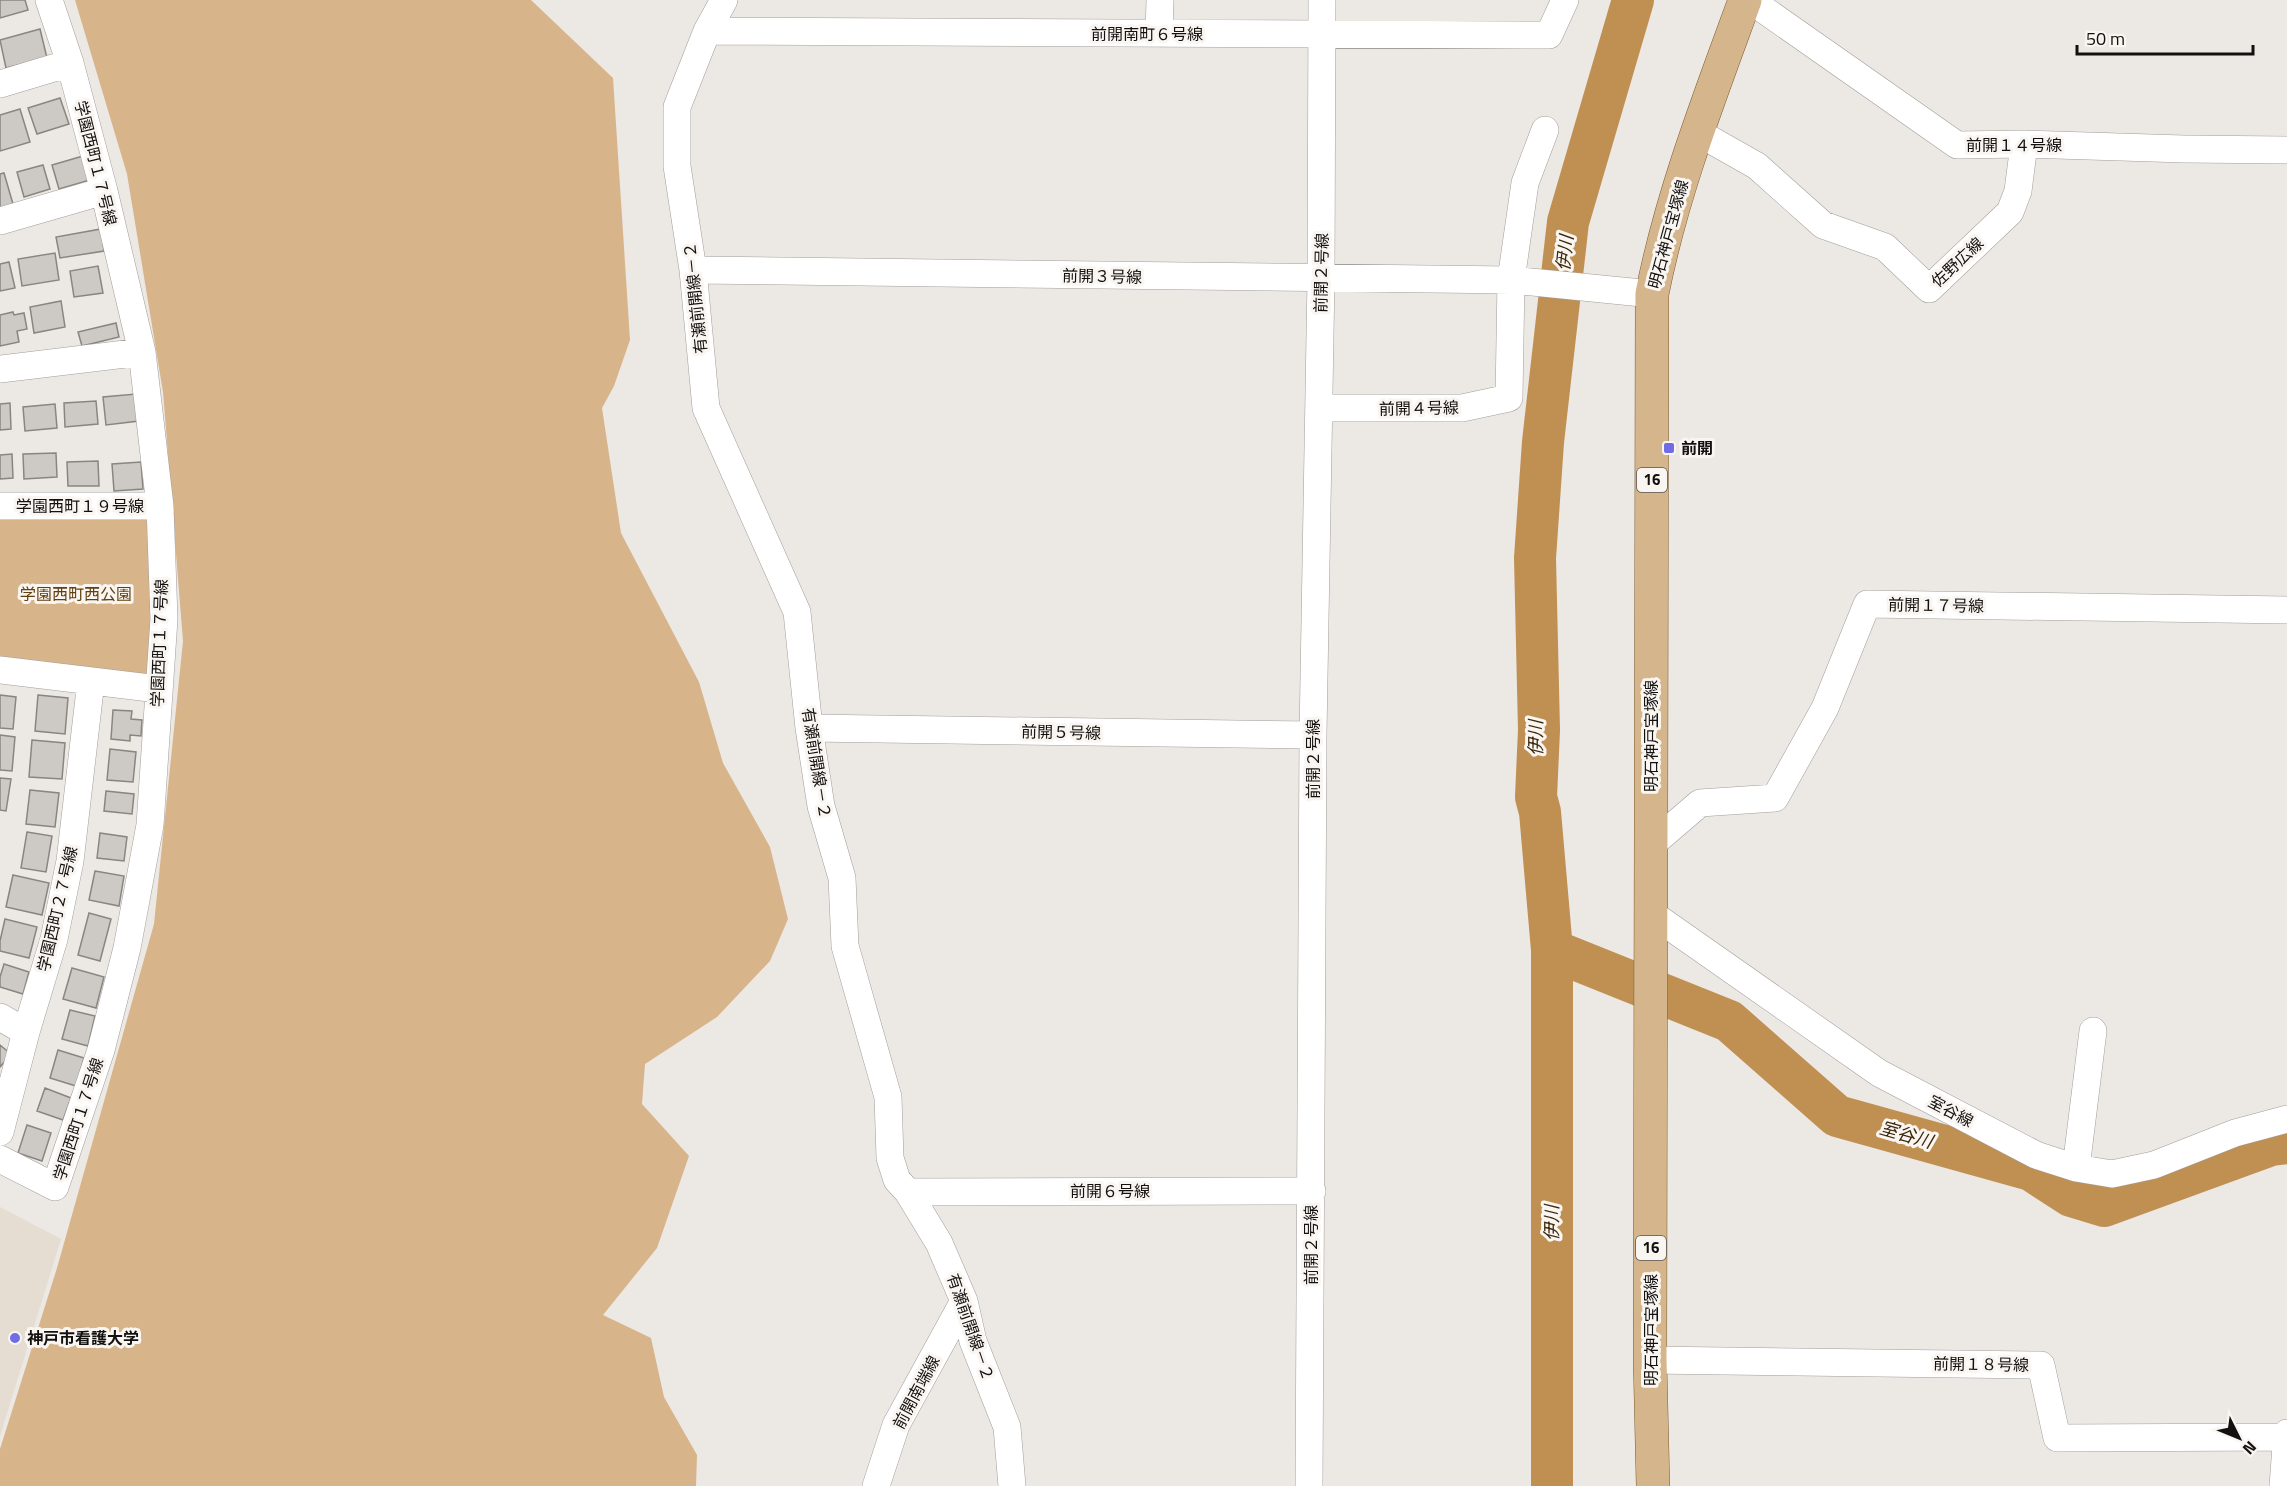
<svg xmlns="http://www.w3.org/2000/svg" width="2287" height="1486" font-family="'Titillium Web','Noto Sans JP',sans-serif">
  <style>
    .built { fill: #e5dcd2 }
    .green { fill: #d8b48a }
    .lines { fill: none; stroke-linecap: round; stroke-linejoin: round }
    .river { stroke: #c08f52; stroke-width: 42 }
    .building { fill: #cdc9c5; stroke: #898682; stroke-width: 1.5 }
    .minor-casing { stroke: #a29e9a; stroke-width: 28 }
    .major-casing { stroke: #7e5b2f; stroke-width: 34 }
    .minor { stroke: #fff; stroke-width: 27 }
    .major { stroke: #d4b58c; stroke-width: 33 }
    .poi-dot { fill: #706be6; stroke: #f9f5f1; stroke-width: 2 }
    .labels { text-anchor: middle; stroke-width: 6; stroke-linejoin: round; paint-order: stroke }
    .shield { fill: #f9f5f1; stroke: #585554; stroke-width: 1.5 }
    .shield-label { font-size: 15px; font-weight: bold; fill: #131110 }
    .street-label { font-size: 16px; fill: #131110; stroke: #f9f5f1 }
    .poi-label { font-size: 16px; font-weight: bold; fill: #131110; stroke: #f9f5f1; text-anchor: start }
    .park-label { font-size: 16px; fill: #613f0f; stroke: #f9f5f1 }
    .water-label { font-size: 18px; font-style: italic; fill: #3b270b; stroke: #f9f5f1 }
  </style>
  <rect width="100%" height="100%" fill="#ece8e4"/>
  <!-- built -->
  <path class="built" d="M 0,1207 L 61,1239 L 0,1436 Z"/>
  <!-- green -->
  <path class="green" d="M 75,0 L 531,0 L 613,78 L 630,340 L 614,386 L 602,408 L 621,533 L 699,682 L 723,763 L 770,847 L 788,919 L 770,961 L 717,1017 L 645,1064 L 642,1104 L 689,1156 L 657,1248 L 603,1315 L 651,1338 L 664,1397 L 697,1455 L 696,1486 L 0,1486 L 0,1449 L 57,1268 L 154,924 L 183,641 L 163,392 L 127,174 Z
    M 140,513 L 152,526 L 151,668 L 140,680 L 0,663 L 0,517 Z"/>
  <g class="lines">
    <!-- river -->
    <path class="river" d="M 1552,950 L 1729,1021 L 1837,1116 L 2031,1170 L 2071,1196 L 2104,1206 L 2271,1145 L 2287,1143
      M 1552,1486 L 1552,950 L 1540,812 L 1536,797 L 1539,730 L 1535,558 L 1543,442 L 1568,222 L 1633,0"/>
  </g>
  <!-- building -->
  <path class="building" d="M 0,0 L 25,0 L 28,10 L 0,18 Z
    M 40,29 L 47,58 L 6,68 L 0,40 Z
    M 60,98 L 69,124 L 37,134 L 28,108 Z
    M 20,109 L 30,142 L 0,151 L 0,115 Z
    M 83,156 L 90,180 L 59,189 L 52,165 Z
    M 43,165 L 50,189 L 24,197 L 17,172 Z
    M 4,173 L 13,204 L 0,208 L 0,174 Z
    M 101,229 L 104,251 L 60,258 L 56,237 Z
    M 55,253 L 59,280 L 22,286 L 18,259 Z
    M 9,262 L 15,288 L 0,291 L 0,264 Z
    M 98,266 L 103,293 L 74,297 L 70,271 Z
    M 61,301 L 65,327 L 34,333 L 30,307 Z
    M 13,312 L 14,315 L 24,313 L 27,329 L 17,331 L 19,342 L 0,346 L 0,315 Z
    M 116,323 L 119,337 L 82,346 L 78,332 Z
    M 136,394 L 139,421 L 106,425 L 103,397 Z
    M 96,401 L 98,424 L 65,427 L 64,403 Z
    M 10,403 L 11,429 L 0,430 L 0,404 Z
    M 55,404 L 57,428 L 25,431 L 23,407 Z
    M 56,453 L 57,477 L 24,479 L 23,454 Z
    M 12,454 L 13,478 L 0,479 L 0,455 Z
    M 98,461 L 99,486 L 68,486 L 67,462 Z
    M 141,462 L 143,489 L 114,491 L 112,464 Z
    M 0,695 L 16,697 L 13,729 L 0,728 Z
    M 38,695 L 68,698 L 65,734 L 35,731 Z
    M 113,710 L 132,711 L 131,719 L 142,720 L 141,736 L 130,735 L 130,741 L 111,739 Z
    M 0,735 L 15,737 L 12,771 L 0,770 Z
    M 32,740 L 65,743 L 62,779 L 29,777 Z
    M 110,749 L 136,752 L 133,782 L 107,780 Z
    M 0,778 L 11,779 L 6,811 L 0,810 Z
    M 30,790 L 59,793 L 55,827 L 26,824 Z
    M 106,791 L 134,794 L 132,814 L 104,811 Z
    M 27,832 L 52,836 L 46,872 L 21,868 Z
    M 100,833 L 127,837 L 124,861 L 97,858 Z
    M 95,871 L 124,876 L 119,906 L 89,900 Z
    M 13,875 L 49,883 L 42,915 L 6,907 Z
    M 89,913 L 111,919 L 100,961 L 78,955 Z
    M 5,919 L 37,927 L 29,958 L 0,951 L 0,941 Z
    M 4,964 L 29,972 L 23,994 L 0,987 L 0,977 Z
    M 72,968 L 104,977 L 96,1008 L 63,999 Z
    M 70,1010 L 95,1016 L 88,1046 L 62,1039 Z
    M 0,1045 L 11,1054 L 0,1067 Z
    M 58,1050 L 84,1058 L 76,1086 L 50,1078 Z
    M 45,1088 L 71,1098 L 63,1120 L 37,1111 Z
    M 27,1125 L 51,1133 L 42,1161 L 18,1153 Z"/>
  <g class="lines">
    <defs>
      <path id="minor" d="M 724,0 L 707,31 L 677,107 L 677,166 L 693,270 L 706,408 L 797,612 L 809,728 L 821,806 L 842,878 L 845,946 L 888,1097 L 890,1158 L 897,1180 L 908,1192 L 939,1243 L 964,1301 L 973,1341 L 1007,1427 L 1012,1486
        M 1750,0 L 1957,145 L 2024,144 L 2184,149 L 2287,150
        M 707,31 L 1549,35 L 1565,0
        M 1159,34 L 1160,0
        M 0,84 L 70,63
        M 1697,132 L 1757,166 L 1823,225 L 1885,247 L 1929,289 L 2010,212 L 2018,191 L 2024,144
        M 0,221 L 104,191
        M 693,270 L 1511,280 L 1652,294
        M 0,369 L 142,352
        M 1319,408 L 1462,408 L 1509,398 L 1511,280 L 1525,183 L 1545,130
        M 0,506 L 160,506
        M 0,670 L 158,689
        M 809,728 L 1313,735
        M 1651,845 L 1700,803 L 1775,798 L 1825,708 L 1867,604 L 2287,610
        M 1652,914 L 1879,1073 L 2036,1155 L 2076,1168 L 2112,1174 L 2154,1165 L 2235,1133 L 2287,1119
        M 0,1017 L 26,1032
        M 0,1132 L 26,1032 L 54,939 L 70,861 L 91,681
        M 0,1159 L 55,1187 L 101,1050 L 127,948 L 150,825 L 164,619 L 160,506 L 142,352 L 104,191 L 70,63 L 49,0
        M 2076,1168 L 2093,1031
        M 908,1192 L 1312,1191
        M 1650,1360 L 2041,1365 L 2057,1438 L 2287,1437
        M 876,1486 L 896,1425 L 964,1301
        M 1309,1486 L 1313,735 L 1321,278 L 1322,0
        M 2283,1486 L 2287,1433"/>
      <path id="major" d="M 1653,1486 L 1650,1360 L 1652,294 C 1672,193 1710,96 1745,0"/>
    </defs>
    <!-- minor casing -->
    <use href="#minor" class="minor-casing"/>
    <!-- major casing -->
    <use href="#major" class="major-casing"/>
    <!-- minor -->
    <use href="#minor" class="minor"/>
    <!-- major -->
    <use href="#major" class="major"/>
  </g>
  <!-- markers -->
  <g class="poi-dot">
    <rect x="1663" y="442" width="12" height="12" rx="3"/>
    <circle cx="15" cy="1338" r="6"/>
  </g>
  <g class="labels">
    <!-- shield labels -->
    <g class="shield">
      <rect x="1637" y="468" width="30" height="24" rx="4.5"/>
      <rect x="1636" y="1236" width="30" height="24" rx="4.5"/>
    </g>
    <g class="shield-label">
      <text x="1652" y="485">16</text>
      <text x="1651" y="1253">16</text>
    </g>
    <!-- street labels -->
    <g class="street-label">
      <text x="1147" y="40">前開南町６号線</text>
      <text x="2014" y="151">前開１４号線</text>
      <text transform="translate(96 163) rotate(76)" y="6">学園西町１７号線</text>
      <text transform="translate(1668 234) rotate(-75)" y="6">明石神戸宝塚線</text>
      <text transform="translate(1957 262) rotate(-43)" y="6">佐野広線</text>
      <text transform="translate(1321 273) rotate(-89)" y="6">前開２号線</text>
      <text transform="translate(1102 276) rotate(1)" y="6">前開３号線</text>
      <text transform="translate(695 298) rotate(-96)" y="6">有瀬前開線－２</text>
      <text transform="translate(1419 408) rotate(-1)" y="6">前開４号線</text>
      <text x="80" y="512">学園西町１９号線</text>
      <text transform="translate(1936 605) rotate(1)" y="6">前開１７号線</text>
      <text transform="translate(159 643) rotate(-88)" y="6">学園西町１７号線</text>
      <text transform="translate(1061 732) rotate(1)" y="6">前開５号線</text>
      <text transform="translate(1651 736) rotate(-90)" y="6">明石神戸宝塚線</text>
      <text transform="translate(1313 759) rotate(-90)" y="6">前開２号線</text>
      <text transform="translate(817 763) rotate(81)" y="6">有瀬前開線－２</text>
      <text transform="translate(57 909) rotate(-77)" y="6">学園西町２７号線</text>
      <text transform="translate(1951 1111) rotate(28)" y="6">室谷線</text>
      <text transform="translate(78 1119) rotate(-72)" y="6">学園西町１７号線</text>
      <text x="1110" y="1197">前開６号線</text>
      <text transform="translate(1311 1245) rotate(-90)" y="6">前開２号線</text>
      <text transform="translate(971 1327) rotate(71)" y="6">有瀬前開線－２</text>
      <text transform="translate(1651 1330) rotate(-90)" y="6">明石神戸宝塚線</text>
      <text transform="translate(1981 1364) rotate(1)" y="6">前開１８号線</text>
      <text transform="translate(916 1392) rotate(-62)" y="6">前開南端線</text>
    </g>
    <!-- poi labels -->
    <g class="poi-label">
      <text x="1681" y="454">前開</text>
      <text x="27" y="1344">神戸市看護大学</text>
    </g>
    <!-- park labels -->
    <g class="park-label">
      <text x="76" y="600">学園西町西公園</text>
    </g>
    <!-- water labels -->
    <g class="water-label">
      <text transform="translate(1565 253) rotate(-84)" y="6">伊川</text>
      <text transform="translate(1536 738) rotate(-90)" y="6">伊川</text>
      <text transform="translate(1906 1135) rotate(16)" y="6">室谷川</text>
      <text transform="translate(1552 1223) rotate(-90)" y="6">伊川</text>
    </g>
  </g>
  <!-- north arrow -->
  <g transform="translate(2239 1438) rotate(133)" stroke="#f9f5f1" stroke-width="4.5" paint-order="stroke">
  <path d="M0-4.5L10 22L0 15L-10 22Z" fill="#131110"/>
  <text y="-9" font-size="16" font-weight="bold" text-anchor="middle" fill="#131110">N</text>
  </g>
  <!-- scale -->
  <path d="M2077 45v9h176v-9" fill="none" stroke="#131110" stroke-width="3"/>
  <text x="2086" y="45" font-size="18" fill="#131110" stroke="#f9f5f1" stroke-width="4.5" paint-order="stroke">50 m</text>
</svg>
